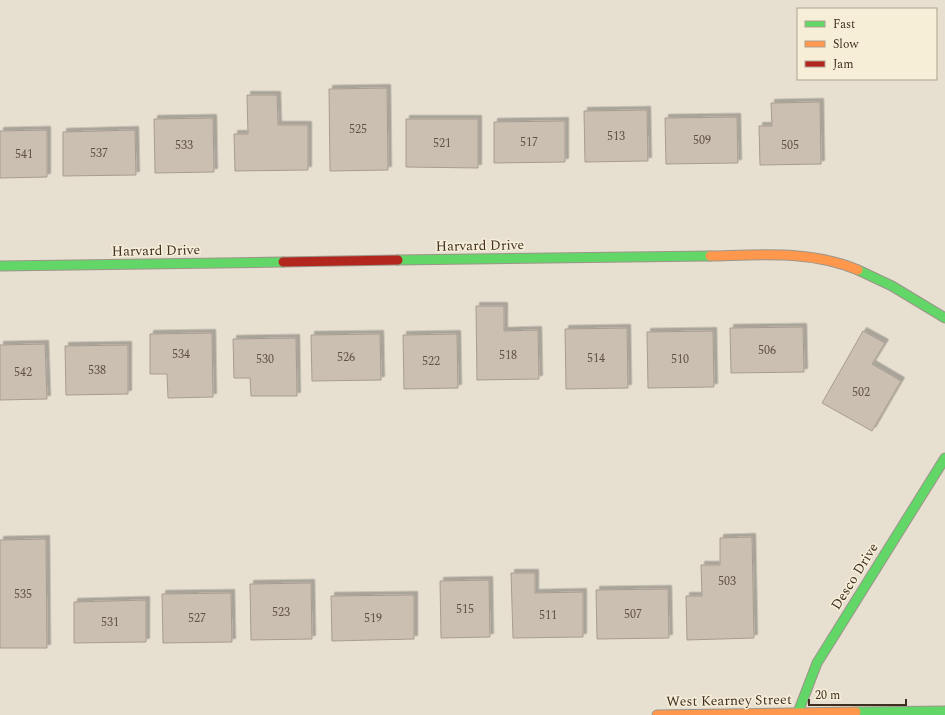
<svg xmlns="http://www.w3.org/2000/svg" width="945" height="715" font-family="Spectral,serif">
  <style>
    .building { fill: #cbbfb2; stroke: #a89c90; filter: url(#shadow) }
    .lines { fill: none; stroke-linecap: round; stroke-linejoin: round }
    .fast-casing { stroke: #9c958a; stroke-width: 11 }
    .slow-casing { stroke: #9c958a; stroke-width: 11 }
    .jam-casing { stroke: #9c958a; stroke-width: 11 }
    .fast { stroke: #63d668; stroke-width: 9 }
    .slow { stroke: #ff974d; stroke-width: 9 }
    .jam { stroke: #b3261e; stroke-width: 9 }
    .labels { text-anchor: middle; stroke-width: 3; stroke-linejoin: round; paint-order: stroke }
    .number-label { font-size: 12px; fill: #605244 }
    .street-label { font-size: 14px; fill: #3d2e20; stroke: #f7eed8 }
  </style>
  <defs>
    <filter id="shadow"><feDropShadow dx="3.5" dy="-3.5" stdDeviation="0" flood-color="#0004"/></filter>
  </defs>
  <rect width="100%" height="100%" fill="#e7e0d1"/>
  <!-- building -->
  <path class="building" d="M 387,88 L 388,170 L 330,171 L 329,89 Z
    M 247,95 L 277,95 L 278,125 L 308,125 L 308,170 L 235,171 L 234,134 L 248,134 Z
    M 820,102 L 821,164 L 760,165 L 759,126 L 772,126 L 771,103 Z
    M 647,110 L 648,161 L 585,162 L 584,111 Z
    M 737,117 L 738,163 L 666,164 L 665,118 Z
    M 213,118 L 214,172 L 155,173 L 154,119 Z
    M 406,119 L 478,119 L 478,168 L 406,167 Z
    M 565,121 L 565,162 L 494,163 L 494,122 Z
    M 47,130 L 47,177 L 0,178 L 0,131 Z
    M 135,130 L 136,175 L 63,176 L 63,132 Z
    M 476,306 L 504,306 L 504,331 L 538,330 L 539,379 L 477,380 Z
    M 803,327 L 804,372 L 731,373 L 730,328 Z
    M 627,328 L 628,388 L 566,389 L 565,329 Z
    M 713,331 L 714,387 L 648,388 L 647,332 Z
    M 863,331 L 885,343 L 872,364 L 901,381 L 872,431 L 822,403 Z
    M 212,333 L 213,397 L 168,398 L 167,374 L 150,374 L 150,334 Z
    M 380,334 L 381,380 L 312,381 L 311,335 Z
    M 457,334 L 458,388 L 404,389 L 403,335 Z
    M 296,338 L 297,396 L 251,396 L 250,378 L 234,378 L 233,339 Z
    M 45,344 L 47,399 L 0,400 L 0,345 Z
    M 128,345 L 128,394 L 66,395 L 65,346 Z
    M 752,537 L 754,638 L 687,640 L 686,596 L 702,596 L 701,565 L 720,565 L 720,538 Z
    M 46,539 L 47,648 L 0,648 L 0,540 Z
    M 511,573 L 535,573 L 535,593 L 583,592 L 583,637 L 513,638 Z
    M 489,580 L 490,637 L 441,638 L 440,581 Z
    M 311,583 L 312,639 L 251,640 L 250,584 Z
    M 668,589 L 669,638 L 597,639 L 596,590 Z
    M 231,593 L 232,642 L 163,643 L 162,594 Z
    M 414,595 L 414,639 L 332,641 L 331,596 Z
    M 146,600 L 146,642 L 74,643 L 74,602 Z"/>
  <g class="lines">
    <defs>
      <path id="fast" d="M 398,260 L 710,256
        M 0,266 L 283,262
        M 858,270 L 892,286 L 945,318
        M 856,712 L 945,711
        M 797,715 L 817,663 L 945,458"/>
      <path id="slow" d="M 710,256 C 760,255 811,250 858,270
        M 657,715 L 856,712"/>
      <path id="jam" d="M 283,262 L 398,260"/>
    </defs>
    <!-- fast casing -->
    <use href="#fast" class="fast-casing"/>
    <!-- slow casing -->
    <use href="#slow" class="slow-casing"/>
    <!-- jam casing -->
    <use href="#jam" class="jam-casing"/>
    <!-- fast -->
    <use href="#fast" class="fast"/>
    <!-- slow -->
    <use href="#slow" class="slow"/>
    <!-- jam -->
    <use href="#jam" class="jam"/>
  </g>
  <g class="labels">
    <!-- number labels -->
    <g class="number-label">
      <text x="358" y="133">525</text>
      <text x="616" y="140">513</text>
      <text x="702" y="144">509</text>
      <text x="529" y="146">517</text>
      <text x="442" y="147">521</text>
      <text x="184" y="149">533</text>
      <text x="790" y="149">505</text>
      <text x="99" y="157">537</text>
      <text x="24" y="158">541</text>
      <text x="767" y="354">506</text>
      <text x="181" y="358">534</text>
      <text x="508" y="359">518</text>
      <text x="346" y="361">526</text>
      <text x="596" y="362">514</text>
      <text x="265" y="363">530</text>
      <text x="680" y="363">510</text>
      <text x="431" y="365">522</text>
      <text x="97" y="374">538</text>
      <text x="23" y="376">542</text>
      <text x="861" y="396">502</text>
      <text x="727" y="585">503</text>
      <text x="23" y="598">535</text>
      <text x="465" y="613">515</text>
      <text x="281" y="616">523</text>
      <text x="633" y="618">507</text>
      <text x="548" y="619">511</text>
      <text x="197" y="622">527</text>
      <text x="373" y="622">519</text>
      <text x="110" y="626">531</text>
    </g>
    <!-- street labels -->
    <g class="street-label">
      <text transform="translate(480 245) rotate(-1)" y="5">Harvard Drive</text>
      <text transform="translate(156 250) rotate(-1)" y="5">Harvard Drive</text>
      <text transform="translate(854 576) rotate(-58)" y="5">Desco Drive</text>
      <text transform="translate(729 700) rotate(-1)" y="5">West Kearney Street</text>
    </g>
  </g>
  <!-- legend -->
  <rect x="797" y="8" width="140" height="72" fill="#f7eed8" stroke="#ada18e"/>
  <rect x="805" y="21" width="20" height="6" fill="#63d668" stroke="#ada18e"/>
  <text x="833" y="28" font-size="12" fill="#3d2e20">Fast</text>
  <rect x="805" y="41" width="20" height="6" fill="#ff974d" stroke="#ada18e"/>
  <text x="833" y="48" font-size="12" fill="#3d2e20">Slow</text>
  <rect x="805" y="61" width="20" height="6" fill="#b3261e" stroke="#ada18e"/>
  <text x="833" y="68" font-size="12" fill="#3d2e20">Jam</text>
  <!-- scale -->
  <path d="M809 699v6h97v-6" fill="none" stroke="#3d2e20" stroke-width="2"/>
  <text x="815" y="699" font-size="12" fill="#3d2e20" stroke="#f7eed8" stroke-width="3" paint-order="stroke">20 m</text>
</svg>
